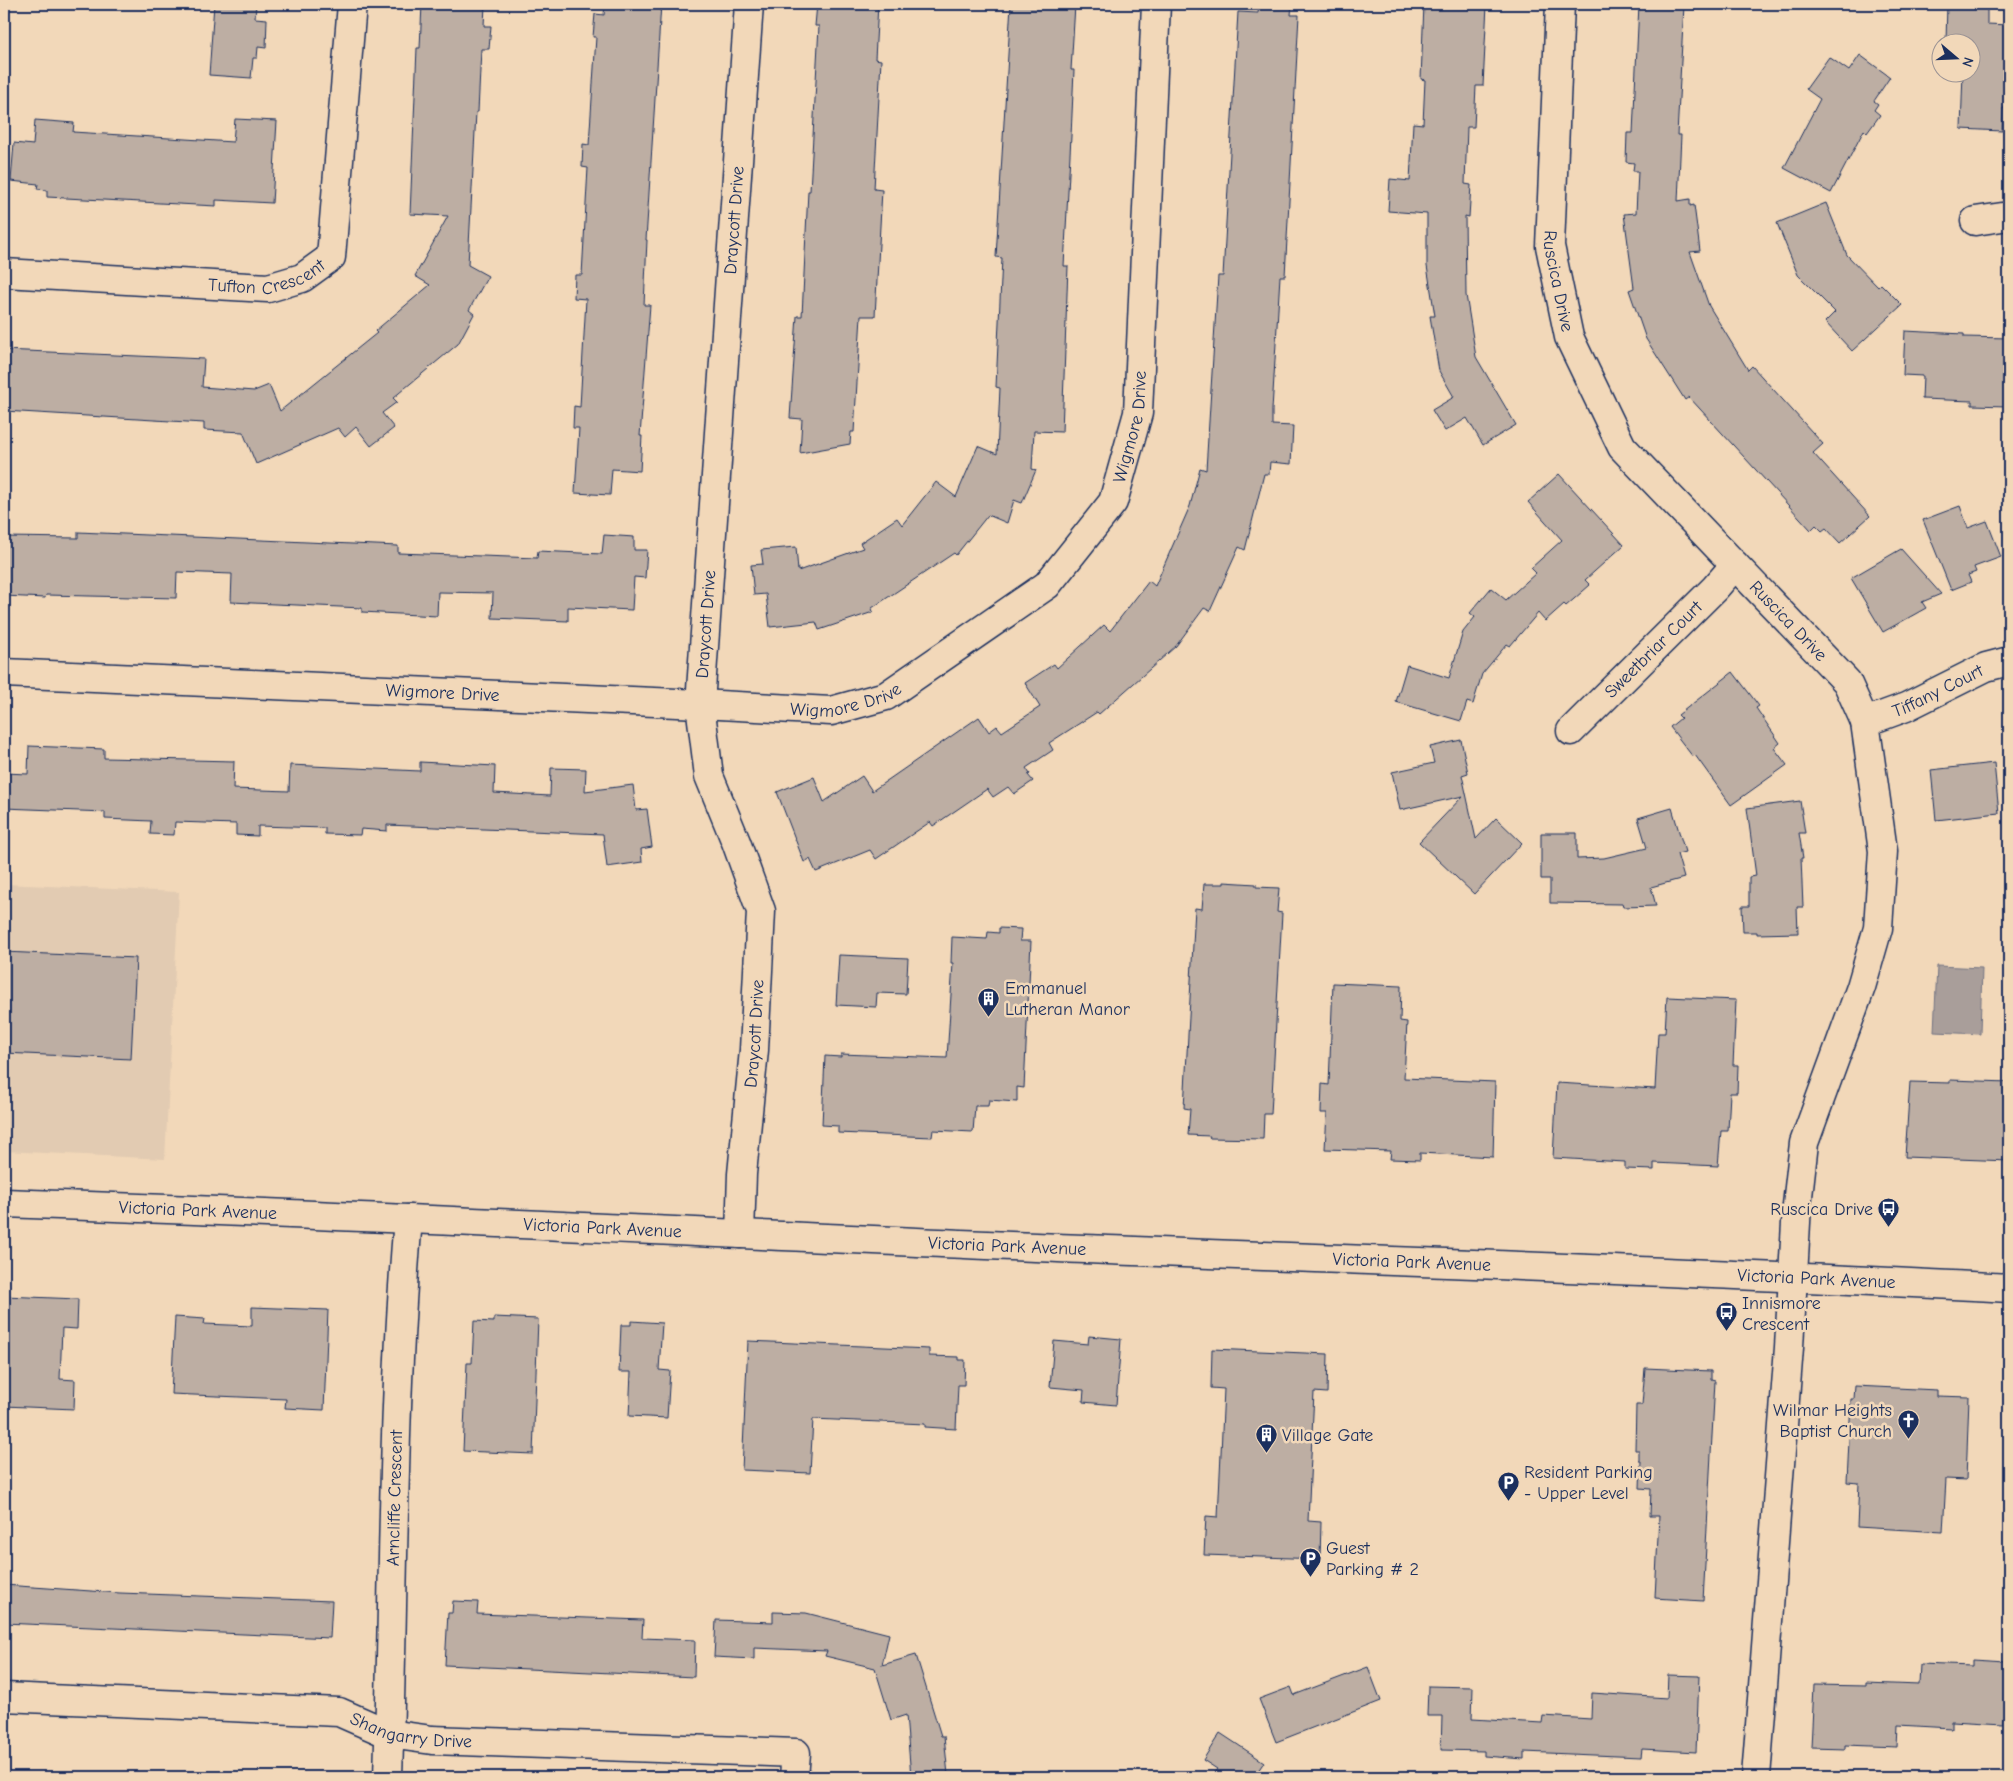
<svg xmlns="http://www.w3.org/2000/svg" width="2013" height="1781" font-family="'Comic Neue',sans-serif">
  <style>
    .built { fill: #e2cbb2 }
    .water { fill: #a99e9a; stroke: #707282 }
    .building { fill: #bdaea3; stroke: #1b2f5e }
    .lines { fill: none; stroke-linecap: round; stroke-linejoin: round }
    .minor-casing { stroke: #1b2f5e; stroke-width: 31 }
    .major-casing { stroke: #1b2f5e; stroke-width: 31 }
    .minor { stroke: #f2d8b9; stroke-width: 28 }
    .major { stroke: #f2d8b9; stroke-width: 28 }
    .labels { text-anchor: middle; stroke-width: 5; stroke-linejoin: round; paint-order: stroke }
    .street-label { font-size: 18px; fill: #1b2f5e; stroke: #f2d8b9 }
    .poi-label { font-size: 18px; fill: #1b2f5e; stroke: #f2d8b9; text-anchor: start }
  </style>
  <rect width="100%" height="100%" fill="#f2d8b9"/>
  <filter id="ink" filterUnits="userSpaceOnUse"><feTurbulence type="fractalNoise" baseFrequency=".02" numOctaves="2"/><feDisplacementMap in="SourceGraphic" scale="10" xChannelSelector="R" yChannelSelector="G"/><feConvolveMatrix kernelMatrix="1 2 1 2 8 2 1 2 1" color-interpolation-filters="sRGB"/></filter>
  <g filter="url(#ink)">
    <!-- built -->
    <path class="built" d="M 4,884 L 179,892 L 165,1159 L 4,1151 Z"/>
    <!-- water -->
    <path class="water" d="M 1937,966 L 1982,968 L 1980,1034 L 1934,1032 Z"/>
    <!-- building -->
    <path class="building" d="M 214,4 L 256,4 L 255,18 L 267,19 L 266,48 L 258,47 L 257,58 L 253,58 L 251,78 L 209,75 Z
      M 422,4 L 485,4 L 484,26 L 491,26 L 489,49 L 481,49 L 478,112 L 476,112 L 468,265 L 488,276 L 469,310 L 474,314 L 458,344 L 393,398 L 397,402 L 382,413 L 394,428 L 371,446 L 356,427 L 345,437 L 338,428 L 256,464 L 243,432 L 204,430 L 204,423 L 4,411 L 4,350 L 204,359 L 202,387 L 254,391 L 269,385 L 280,411 L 377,333 L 375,331 L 430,285 L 415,276 L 448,216 L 410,214 L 417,48 L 420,48 Z
      M 605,4 L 661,4 L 646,240 L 647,240 L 644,305 L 650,305 L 640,436 L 642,436 L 640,471 L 612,469 L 610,495 L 575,493 L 579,428 L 573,428 L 574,406 L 580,407 L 586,299 L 574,298 L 575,275 L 582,275 L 588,168 L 582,167 L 583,144 L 589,145 L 596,37 L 593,37 L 595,14 L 604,15 Z
      M 817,4 L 878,4 L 875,59 L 881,60 L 874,189 L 882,190 L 875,316 L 861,316 L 854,432 L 851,432 L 850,444 L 800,453 L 802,419 L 790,418 L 797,316 L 802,316 L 808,191 L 810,191 L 819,26 L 815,26 Z
      M 1011,4 L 1075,5 L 1071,70 L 1074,70 L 1071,136 L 1064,266 L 1068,266 L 1062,432 L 1034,431 L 1032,469 L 1036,470 L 1022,503 L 1014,500 L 1007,523 L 988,515 L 956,555 L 954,553 L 872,608 L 873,612 L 819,630 L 816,622 L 770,627 L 766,594 L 754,595 L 751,565 L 763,564 L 761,550 L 796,547 L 798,571 L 863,548 L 860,543 L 897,518 L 902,525 L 936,482 L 956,497 L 978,446 L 997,454 L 1000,388 L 996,387 L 1002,258 L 996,257 Z
      M 1259,4 L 1292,4 L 1291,15 L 1299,15 L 1285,276 L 1280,276 L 1272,410 L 1272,425 L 1293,426 L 1291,464 L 1270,462 L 1269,474 L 1264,474 L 1245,550 L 1239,547 L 1210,611 L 1204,608 L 1176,646 L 1099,714 L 1097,712 L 1049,743 L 1053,750 L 1026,768 L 1030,774 L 1028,775 L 1033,781 L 1014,794 L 1008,787 L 993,797 L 987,789 L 933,826 L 930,822 L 876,859 L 870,850 L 816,872 L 810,859 L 804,862 L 777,792 L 814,777 L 824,802 L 862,776 L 872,791 L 979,717 L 989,732 L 997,726 L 1002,732 L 1040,707 L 1025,683 L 1054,664 L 1057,668 L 1104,625 L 1110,631 L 1149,581 L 1155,586 L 1190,506 L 1200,468 L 1206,470 L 1218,276 L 1223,276 L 1238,12 L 1258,13 Z
      M 1424,4 L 1487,4 L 1483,86 L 1476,86 L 1474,127 L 1467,127 L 1465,184 L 1471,185 L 1469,217 L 1465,216 L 1466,295 L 1476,357 L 1516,425 L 1483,445 L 1467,418 L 1445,431 L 1432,410 L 1454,397 L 1439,371 L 1430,316 L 1435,316 L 1427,266 L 1427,214 L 1388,211 L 1390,179 L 1410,181 L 1413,123 L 1423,124 L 1425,80 L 1421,79 Z
      M 1639,4 L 1684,5 L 1677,135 L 1681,135 L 1678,201 L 1690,199 L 1690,206 L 1694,205 L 1700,251 L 1690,252 L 1709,306 L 1748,370 L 1752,366 L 1823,444 L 1813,453 L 1870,516 L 1840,543 L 1826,528 L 1822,531 L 1816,525 L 1811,530 L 1689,397 L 1685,400 L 1646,339 L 1629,290 L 1634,288 L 1624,214 L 1636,213 L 1638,171 L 1633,171 L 1634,163 L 1626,162 L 1627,133 L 1633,133 Z
      M 1947,4 L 1987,4 L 1987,24 L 2009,25 L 2009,100 L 2008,108 L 2003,108 L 2002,131 L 1961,129 L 1963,72 L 1970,72 L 1970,42 L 1946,42 Z
      M 1860,55 L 1890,77 L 1874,101 L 1878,104 L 1874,110 L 1880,115 L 1867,133 L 1864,130 L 1831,193 L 1784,168 L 1820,99 L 1806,89 L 1829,57 L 1849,71 Z
      M 235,119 L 277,121 L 272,203 L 216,200 L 216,206 L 47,197 L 47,190 L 37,189 L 38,184 L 11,181 L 14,143 L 33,145 L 35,120 L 74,123 L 73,132 L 233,142 Z
      M 1826,203 L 1847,255 L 1878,287 L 1881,284 L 1902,305 L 1852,351 L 1825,322 L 1835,312 L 1798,275 L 1777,223 Z
      M 1905,331 L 1964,334 L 1964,337 L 2009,338 L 2007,406 L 1972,405 L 1972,401 L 1922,399 L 1923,376 L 1903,375 Z
      M 1559,474 L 1624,545 L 1585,580 L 1590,585 L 1566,606 L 1564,604 L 1545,621 L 1538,613 L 1510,646 L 1507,644 L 1482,674 L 1473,704 L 1467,702 L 1461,721 L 1396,702 L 1407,665 L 1449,678 L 1463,632 L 1475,617 L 1470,613 L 1491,588 L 1506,600 L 1536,573 L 1531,568 L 1562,540 L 1528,502 Z
      M 1960,506 L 1968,528 L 1987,521 L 2001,557 L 1974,567 L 1976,572 L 1968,575 L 1971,582 L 1951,590 L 1923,520 Z
      M 78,532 L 398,546 L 398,553 L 537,558 L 538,551 L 602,554 L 604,535 L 634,537 L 634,550 L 647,550 L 645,578 L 634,577 L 632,610 L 568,607 L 568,621 L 492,618 L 493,593 L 438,592 L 437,616 L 362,612 L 362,608 L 231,602 L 232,574 L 177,572 L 176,598 L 46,595 L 45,598 L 4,596 L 4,537 L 78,538 Z
      M 1901,549 L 1941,594 L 1922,602 L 1926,608 L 1883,632 L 1851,578 Z
      M 1733,672 L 1759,706 L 1756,708 L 1780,743 L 1774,748 L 1787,765 L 1731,805 L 1695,755 L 1693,757 L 1670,727 L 1681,718 L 1678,715 Z
      M 1461,740 L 1468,773 L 1462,775 L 1476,839 L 1496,818 L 1522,843 L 1474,894 L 1419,842 L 1463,796 L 1400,810 L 1392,772 L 1434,763 L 1430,747 Z
      M 29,746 L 104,749 L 104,758 L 234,761 L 233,789 L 289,791 L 290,765 L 420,771 L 420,762 L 495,766 L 494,793 L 550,796 L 551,768 L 586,769 L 585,791 L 633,785 L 636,810 L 647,809 L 652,847 L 641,849 L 642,862 L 607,867 L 603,834 L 387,825 L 387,831 L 361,829 L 360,835 L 325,834 L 325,828 L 258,826 L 258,836 L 236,835 L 236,824 L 175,822 L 174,835 L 150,834 L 151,821 L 105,819 L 105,812 L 4,808 L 4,773 L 28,774 Z
      M 1994,763 L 1999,813 L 1936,820 L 1931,770 Z
      M 1800,801 L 1805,833 L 1799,833 L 1803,858 L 1801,858 L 1803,907 L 1797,907 L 1798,933 L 1757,934 L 1757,932 L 1743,932 L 1742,906 L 1749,906 L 1749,877 L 1756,876 L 1747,808 Z
      M 1672,808 L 1685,852 L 1677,854 L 1684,878 L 1651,887 L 1656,906 L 1623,907 L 1622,904 L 1550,903 L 1550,879 L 1541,879 L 1541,833 L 1577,833 L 1577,859 L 1604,858 L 1647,848 L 1638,818 Z
      M 1224,882 L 1256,884 L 1256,887 L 1279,888 L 1277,912 L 1282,913 L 1271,1114 L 1264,1114 L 1263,1139 L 1209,1138 L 1210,1136 L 1188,1135 L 1190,1109 L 1184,1108 L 1195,908 L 1202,909 L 1204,884 L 1224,884 Z
      M 999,928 L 1021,929 L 1020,941 L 1031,941 L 1024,1088 L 1017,1087 L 1017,1102 L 989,1100 L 988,1106 L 975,1106 L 973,1132 L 933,1130 L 932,1137 L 838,1133 L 838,1126 L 822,1125 L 825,1056 L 841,1057 L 841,1054 L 947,1058 L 953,963 L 951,963 L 952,937 L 987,939 L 988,932 L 999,933 Z
      M 4,952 L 136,958 L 131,1059 L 4,1053 Z
      M 839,955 L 908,958 L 906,994 L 877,993 L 876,1007 L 836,1005 Z
      M 1333,983 L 1401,986 L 1400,1021 L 1407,1022 L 1404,1078 L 1495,1082 L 1493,1157 L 1420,1153 L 1420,1160 L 1390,1159 L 1391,1151 L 1325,1149 L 1327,1113 L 1321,1113 L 1322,1084 L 1329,1085 Z
      M 1667,997 L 1736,1000 L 1733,1065 L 1738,1065 L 1737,1093 L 1730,1093 L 1728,1131 L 1721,1131 L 1718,1166 L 1654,1163 L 1654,1170 L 1625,1169 L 1625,1162 L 1553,1158 L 1557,1083 L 1655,1089 L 1658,1033 L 1665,1033 Z
      M 1950,1080 L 2009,1082 L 2009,1161 L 1905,1157 L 1910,1082 L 1950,1083 Z
      M 4,1296 L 78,1299 L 77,1329 L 62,1328 L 60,1379 L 75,1380 L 74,1409 L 4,1406 Z
      M 252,1307 L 328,1310 L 324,1410 L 285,1408 L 286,1399 L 171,1394 L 175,1317 L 205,1319 L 204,1324 L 252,1326 Z
      M 494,1317 L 538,1319 L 533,1454 L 463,1451 L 467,1363 L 472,1363 L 474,1321 L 494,1322 Z
      M 631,1321 L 662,1323 L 659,1370 L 670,1371 L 667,1418 L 629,1416 L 631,1372 L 619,1372 L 621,1325 L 631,1325 Z
      M 1089,1336 L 1121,1339 L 1116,1405 L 1083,1402 L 1084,1390 L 1050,1387 L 1054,1341 L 1088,1344 Z
      M 748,1341 L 929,1349 L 929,1356 L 959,1357 L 959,1360 L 965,1360 L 964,1385 L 958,1385 L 956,1429 L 925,1427 L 925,1424 L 813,1419 L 810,1473 L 742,1470 Z
      M 1212,1349 L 1328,1354 L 1327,1393 L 1314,1392 L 1308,1521 L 1321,1522 L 1320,1559 L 1204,1555 L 1206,1516 L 1218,1517 L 1224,1389 L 1211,1388 Z
      M 1645,1368 L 1711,1371 L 1711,1380 L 1715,1381 L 1703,1601 L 1655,1598 L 1659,1516 L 1650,1516 L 1651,1489 L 1640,1488 L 1641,1461 L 1639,1461 L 1639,1450 L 1635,1450 L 1636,1405 L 1642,1405 Z
      M 1855,1386 L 1937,1390 L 1937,1396 L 1969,1397 L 1966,1480 L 1946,1479 L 1943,1532 L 1857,1527 L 1859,1483 L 1847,1482 L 1851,1399 L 1854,1399 Z
      M 4,1585 L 120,1593 L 332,1601 L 330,1638 L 4,1623 Z
      M 453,1601 L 478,1602 L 477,1614 L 643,1620 L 642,1638 L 695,1640 L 694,1677 L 445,1665 L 448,1613 L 452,1613 Z
      M 773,1612 L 806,1613 L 889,1634 L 882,1665 L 916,1655 L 941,1736 L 944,1736 L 948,1775 L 911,1777 L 906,1715 L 891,1720 L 875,1668 L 825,1656 L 827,1651 L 754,1648 L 754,1659 L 714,1657 L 716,1620 L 773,1622 Z
      M 1972,1659 L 2006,1661 L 2003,1724 L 1951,1721 L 1951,1728 L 1898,1725 L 1897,1747 L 1845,1745 L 1845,1749 L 1811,1748 L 1814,1685 L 1866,1686 L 1866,1683 L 1919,1685 L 1920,1664 L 1972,1666 Z
      M 1368,1667 L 1381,1701 L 1276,1742 L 1259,1699 L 1291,1687 L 1294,1695 Z
      M 1668,1675 L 1699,1676 L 1696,1752 L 1642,1749 L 1641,1757 L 1524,1752 L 1524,1759 L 1484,1756 L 1484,1751 L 1441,1750 L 1442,1716 L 1427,1716 L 1428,1686 L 1473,1687 L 1472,1719 L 1542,1723 L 1543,1716 L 1591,1719 L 1592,1693 L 1667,1698 Z
      M 1220,1733 L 1264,1762 L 1254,1777 L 1211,1777 L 1217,1769 L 1203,1760 Z"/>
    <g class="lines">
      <defs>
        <g id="minor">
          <path id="s1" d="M 1560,4 L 1550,246 L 1569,337 L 1622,447 L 1847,682 L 1865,722 L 1883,851 L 1878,928 L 1861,987 L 1804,1143 L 1797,1205 L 1789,1347 L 1756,1777"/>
          <path d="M 1975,221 L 2009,216"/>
          <path id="s2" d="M 4,273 L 268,288 L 302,278 L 331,257 L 352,4"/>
          <path id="s3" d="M 4,673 L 700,704 L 831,711 L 886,696 L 1047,585 L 1113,502 L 1138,413 L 1156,4"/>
          <path id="s4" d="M 1865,722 L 1906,707 L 1986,667 L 2009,661"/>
          <path id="s5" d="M 1571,731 L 1715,588 L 1735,565"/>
          <path id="s6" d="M 740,1234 L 742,1174 L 754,1050 L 761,911 L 736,842 L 709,776 L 700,704 L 749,4"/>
          <path id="s7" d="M 4,1697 L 339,1712 L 389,1734 L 432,1740 L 796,1753 L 794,1777"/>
          <path id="s8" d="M 388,1777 C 394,1591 392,1405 408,1219"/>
        </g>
        <g id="major">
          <path id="s9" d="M 4,1203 C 340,1214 676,1232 1011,1246 C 1344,1260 1677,1270 2009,1288"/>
        </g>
      </defs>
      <!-- minor casing -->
      <use href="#minor" class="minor-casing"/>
      <!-- major casing -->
      <use href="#major" class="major-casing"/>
      <!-- minor -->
      <use href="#minor" class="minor"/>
      <!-- major -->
      <use href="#major" class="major"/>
    </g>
  </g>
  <!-- icons -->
  <defs>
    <symbol id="building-pin" viewBox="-11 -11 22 30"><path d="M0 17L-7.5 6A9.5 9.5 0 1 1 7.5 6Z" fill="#1b2f5e" stroke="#f2d8b9"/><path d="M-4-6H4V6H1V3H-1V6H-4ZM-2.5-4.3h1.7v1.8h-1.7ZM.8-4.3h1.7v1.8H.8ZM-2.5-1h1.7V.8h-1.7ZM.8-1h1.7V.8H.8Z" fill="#fff"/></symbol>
    <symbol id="bus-pin" viewBox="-11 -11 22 30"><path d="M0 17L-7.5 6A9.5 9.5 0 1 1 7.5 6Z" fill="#1b2f5e" stroke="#f2d8b9"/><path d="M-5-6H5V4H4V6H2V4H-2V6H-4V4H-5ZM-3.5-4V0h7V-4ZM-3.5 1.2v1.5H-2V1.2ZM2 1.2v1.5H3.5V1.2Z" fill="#fff"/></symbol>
    <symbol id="church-pin" viewBox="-11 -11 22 30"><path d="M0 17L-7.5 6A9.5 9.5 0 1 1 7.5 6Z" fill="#1b2f5e" stroke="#f2d8b9"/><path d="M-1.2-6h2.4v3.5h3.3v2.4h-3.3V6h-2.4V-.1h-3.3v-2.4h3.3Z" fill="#fff"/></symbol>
    <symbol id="parking-pin" viewBox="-11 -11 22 30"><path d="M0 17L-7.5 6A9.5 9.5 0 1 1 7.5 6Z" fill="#1b2f5e" stroke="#f2d8b9"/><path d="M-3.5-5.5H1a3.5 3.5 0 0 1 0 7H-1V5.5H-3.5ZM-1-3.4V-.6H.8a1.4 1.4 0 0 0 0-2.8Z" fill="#fff"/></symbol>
  </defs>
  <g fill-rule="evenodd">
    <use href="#building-pin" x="976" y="986" width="25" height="34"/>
    <use href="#bus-pin" x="1876" y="1196" width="25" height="34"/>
    <use href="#bus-pin" x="1714" y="1300" width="25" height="34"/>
    <use href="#church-pin" x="1896" y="1408" width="25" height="34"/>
    <use href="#building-pin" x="1254" y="1422" width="25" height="34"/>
    <use href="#parking-pin" x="1496" y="1470" width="25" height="34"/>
    <use href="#parking-pin" x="1298" y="1546" width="25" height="34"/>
  </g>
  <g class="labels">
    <!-- street labels -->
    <g class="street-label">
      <text dy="6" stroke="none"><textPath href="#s6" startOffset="1026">Draycott Drive</textPath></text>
      <text dy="6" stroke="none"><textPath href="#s2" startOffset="265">Tufton Crescent</textPath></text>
      <text dy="6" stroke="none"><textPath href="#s1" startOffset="278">Ruscica Drive</textPath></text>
      <text dy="6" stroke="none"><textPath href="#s3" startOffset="1264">Wigmore Drive</textPath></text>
      <text dy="6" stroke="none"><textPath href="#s1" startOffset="698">Ruscica Drive</textPath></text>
      <text dy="6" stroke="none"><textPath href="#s6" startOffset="621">Draycott Drive</textPath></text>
      <text dy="6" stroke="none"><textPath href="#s5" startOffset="116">Sweetbriar Court</textPath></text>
      <text dy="6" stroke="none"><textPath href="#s4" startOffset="79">Tiffany Court</textPath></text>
      <text dy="6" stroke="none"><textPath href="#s3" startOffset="439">Wigmore Drive</textPath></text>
      <text dy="6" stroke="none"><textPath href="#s3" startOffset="844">Wigmore Drive</textPath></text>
      <text dy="6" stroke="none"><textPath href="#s6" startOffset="201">Draycott Drive</textPath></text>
      <text dy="6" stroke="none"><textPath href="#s9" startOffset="194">Victoria Park Avenue</textPath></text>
      <text dy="6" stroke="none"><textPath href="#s9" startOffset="599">Victoria Park Avenue</textPath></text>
      <text dy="6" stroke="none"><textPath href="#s9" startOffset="1004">Victoria Park Avenue</textPath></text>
      <text dy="6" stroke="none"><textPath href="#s9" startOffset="1409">Victoria Park Avenue</textPath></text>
      <text dy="6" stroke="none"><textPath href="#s9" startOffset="1814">Victoria Park Avenue</textPath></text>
      <text dy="6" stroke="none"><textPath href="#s8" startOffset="279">Arncliffe Crescent</textPath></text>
      <text dy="6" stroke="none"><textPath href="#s7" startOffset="411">Shangarry Drive</textPath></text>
    </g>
    <!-- poi labels -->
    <g class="poi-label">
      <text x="1005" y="994">Emmanuel<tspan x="1005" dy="21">Lutheran Manor</tspan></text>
      <text x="1873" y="1215" text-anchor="end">Ruscica Drive</text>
      <text x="1742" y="1309">Innismore<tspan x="1742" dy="21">Crescent</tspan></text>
      <text x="1892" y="1416" text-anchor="end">Wilmar Heights<tspan x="1892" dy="21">Baptist Church</tspan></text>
      <text x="1282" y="1441">Village Gate</text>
      <text x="1524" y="1478">Resident Parking<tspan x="1524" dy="21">- Upper Level</tspan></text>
      <text x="1326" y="1554">Guest<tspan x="1326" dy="21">Parking # 2</tspan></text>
    </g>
  </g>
  <!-- margin -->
  <rect width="2013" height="1781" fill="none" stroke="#f2d8b9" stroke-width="20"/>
  <rect x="10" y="10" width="1993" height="1761" fill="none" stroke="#1b2f5e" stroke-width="2" filter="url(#ink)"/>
  <!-- north arrow -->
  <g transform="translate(1956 58) rotate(109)"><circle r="24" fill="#f2d8b9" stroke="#9c9495"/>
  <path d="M0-4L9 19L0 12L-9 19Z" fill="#1b2f5e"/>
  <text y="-8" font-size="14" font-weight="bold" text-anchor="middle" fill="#1b2f5e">N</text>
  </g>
</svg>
